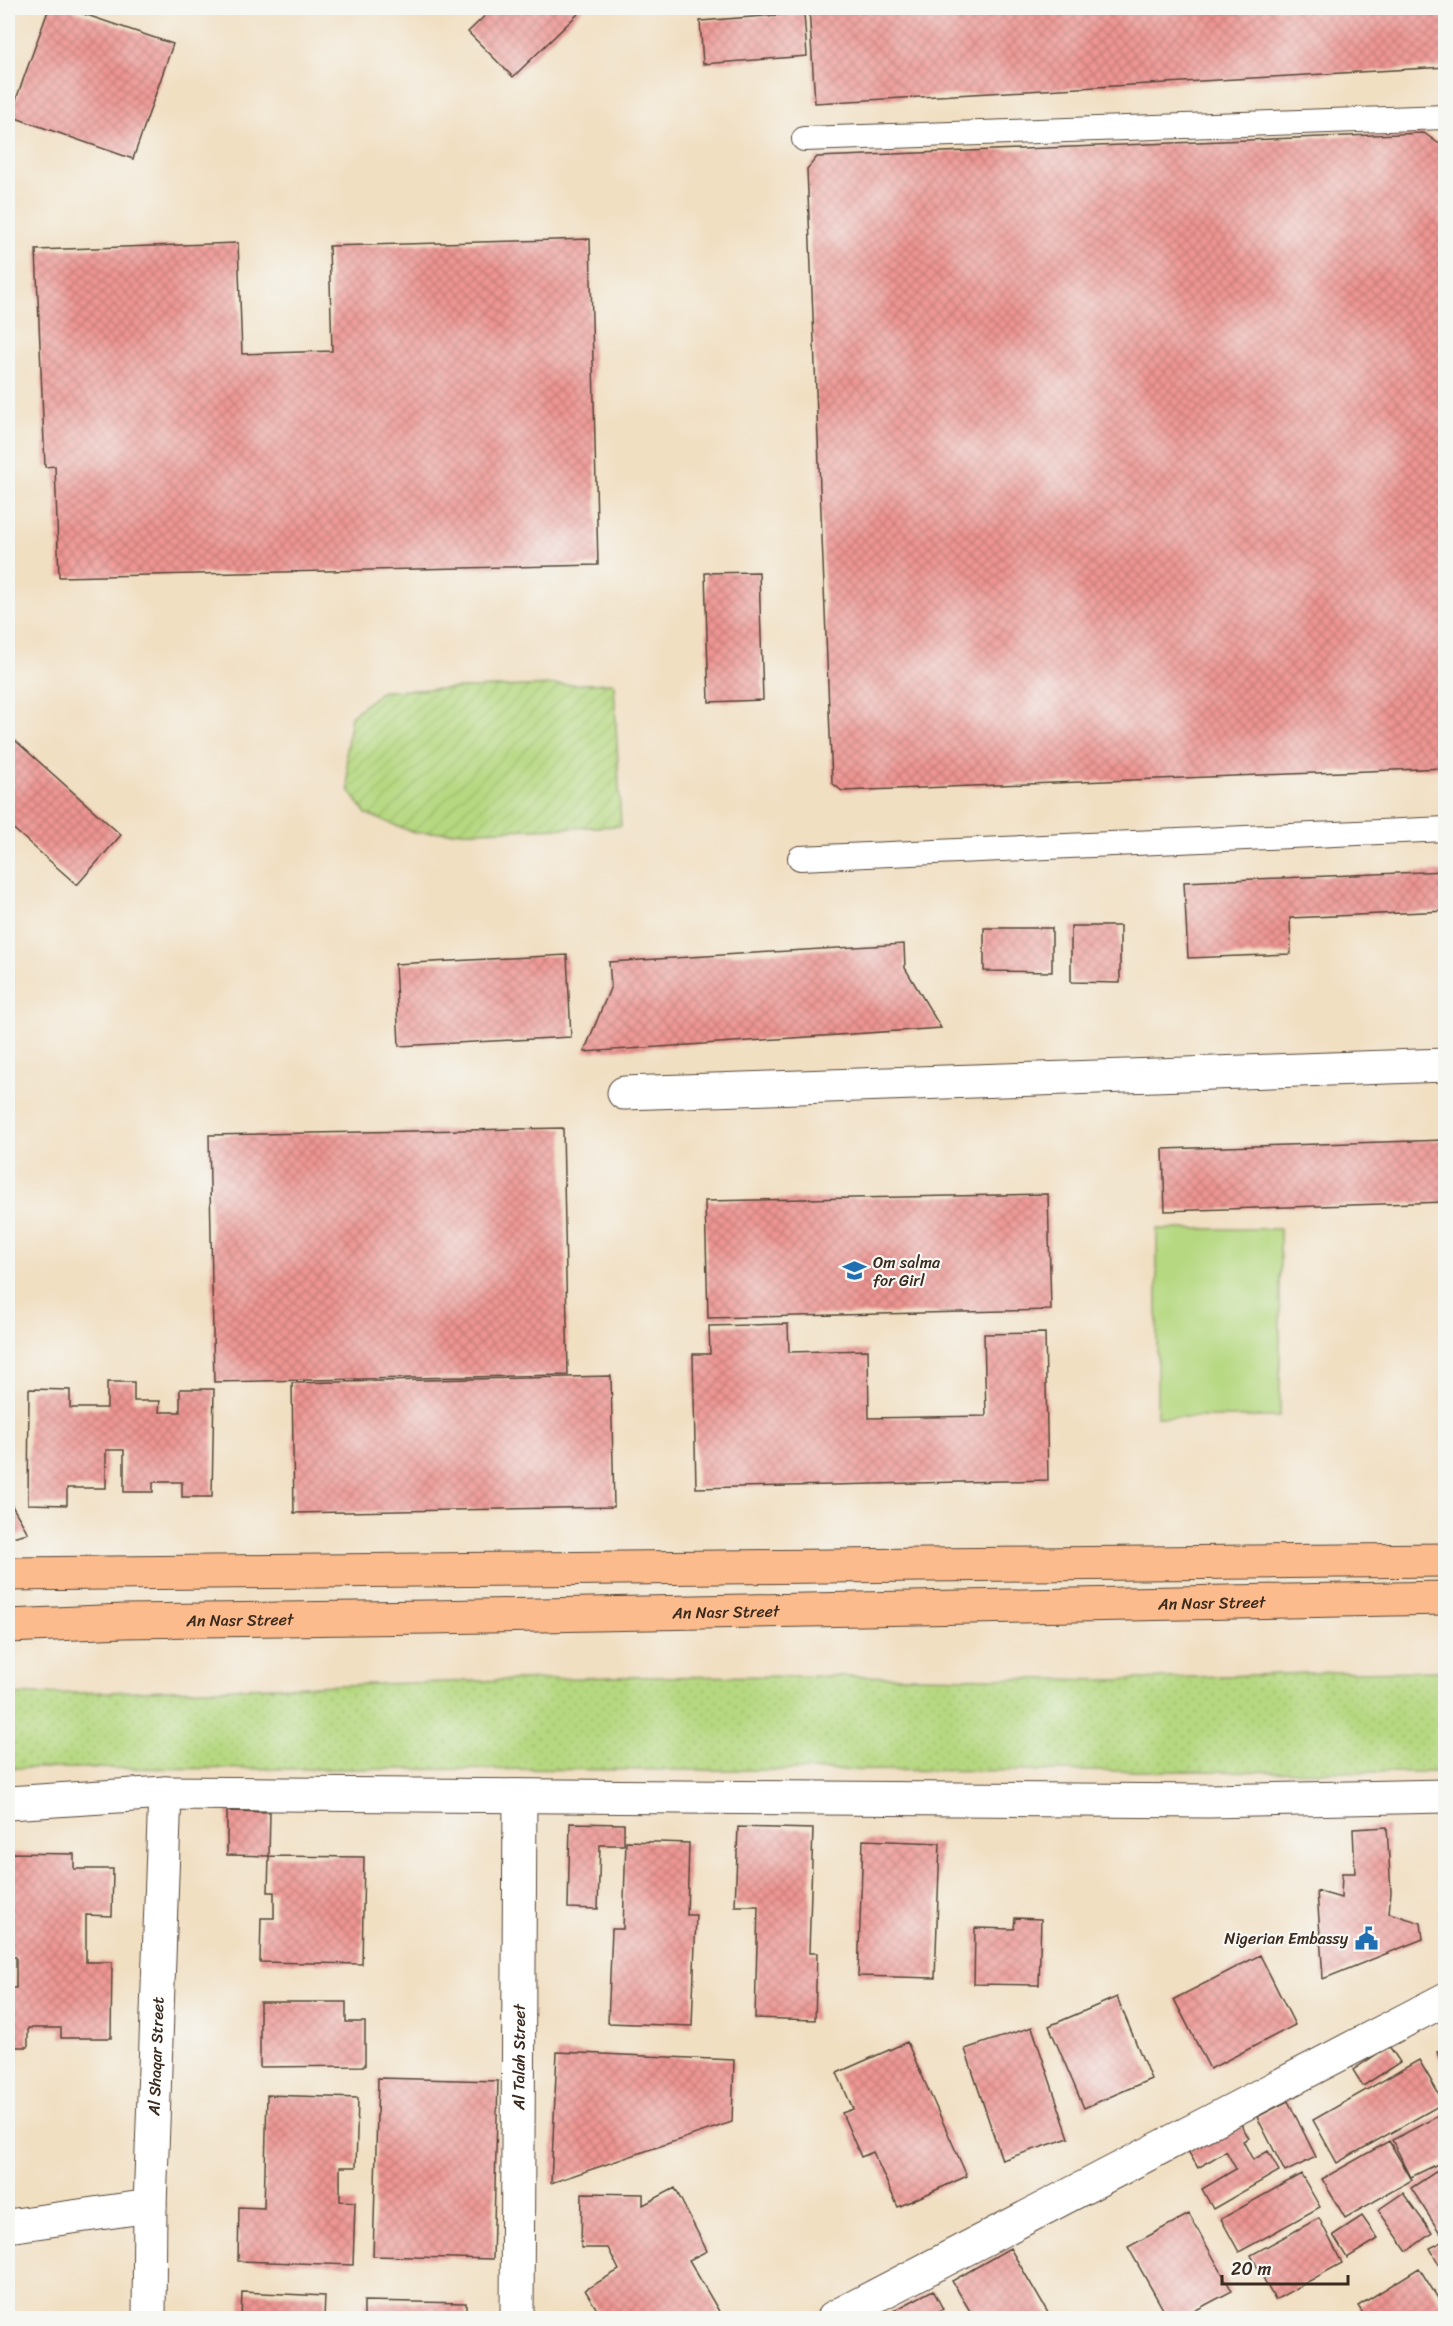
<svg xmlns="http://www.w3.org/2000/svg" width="1453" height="2326" font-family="Sriracha,sans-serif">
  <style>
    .grass { fill: url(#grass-dots); stroke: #78814f; stroke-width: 1.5 }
    .garden { fill: url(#garden-furrows); stroke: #78814f; stroke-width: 1.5 }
    .pitch { fill: #b6d880; stroke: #78814f; stroke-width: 1.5 }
    .building { fill: url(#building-cross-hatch) }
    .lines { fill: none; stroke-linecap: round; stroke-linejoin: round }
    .service-casing { stroke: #564537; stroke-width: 26 }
    .minor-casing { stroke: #564537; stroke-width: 35 }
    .trunk-casing { stroke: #564537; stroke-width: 35 }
    .service { stroke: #fff; stroke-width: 24 }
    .minor { stroke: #fff; stroke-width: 33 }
    .trunk { stroke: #fbbb8c; stroke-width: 33 }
    .labels { text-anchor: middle; stroke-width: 4.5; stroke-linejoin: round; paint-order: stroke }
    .poi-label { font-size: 16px; fill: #3b2a1e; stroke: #f6f6f2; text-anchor: start }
    .street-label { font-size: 16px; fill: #3b2a1e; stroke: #f6f6f2 }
  </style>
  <defs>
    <pattern id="grass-dots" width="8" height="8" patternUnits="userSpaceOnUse" patternTransform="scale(1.5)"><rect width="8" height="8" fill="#b6d880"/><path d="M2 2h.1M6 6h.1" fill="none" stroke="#9dba6e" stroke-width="1.8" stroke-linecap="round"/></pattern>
    <pattern id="garden-furrows" width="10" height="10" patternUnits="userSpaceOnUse" patternTransform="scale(1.5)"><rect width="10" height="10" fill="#b6d880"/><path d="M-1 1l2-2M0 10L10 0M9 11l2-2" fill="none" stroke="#9dba6e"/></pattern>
    <pattern id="building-cross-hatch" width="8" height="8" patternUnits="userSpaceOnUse" patternTransform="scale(1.5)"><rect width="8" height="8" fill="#ee9593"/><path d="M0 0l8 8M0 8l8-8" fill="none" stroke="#c27a77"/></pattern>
  </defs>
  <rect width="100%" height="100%" fill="#f6f6f2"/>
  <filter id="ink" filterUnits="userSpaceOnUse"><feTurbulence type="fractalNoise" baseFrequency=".0167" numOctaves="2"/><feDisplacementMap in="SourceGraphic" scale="12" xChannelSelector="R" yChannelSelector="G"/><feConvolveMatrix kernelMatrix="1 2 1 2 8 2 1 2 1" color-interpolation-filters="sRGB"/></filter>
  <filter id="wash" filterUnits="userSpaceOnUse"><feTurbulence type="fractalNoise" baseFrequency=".008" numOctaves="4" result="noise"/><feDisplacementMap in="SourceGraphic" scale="24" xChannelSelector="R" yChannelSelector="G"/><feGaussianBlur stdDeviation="1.35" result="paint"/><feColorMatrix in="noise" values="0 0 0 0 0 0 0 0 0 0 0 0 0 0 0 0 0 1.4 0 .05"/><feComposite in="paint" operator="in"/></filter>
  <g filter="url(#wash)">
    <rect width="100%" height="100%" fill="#f1dfc2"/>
    <!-- grass -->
    <path class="grass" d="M 1445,1671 L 1445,1772 L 8,1768 L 8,1695 L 613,1677 L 845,1676 L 1110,1680 L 1340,1672 Z"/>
    <!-- garden -->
    <path class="garden" d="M 614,683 L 621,826 L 415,833 L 366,814 L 349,790 L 346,751 L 351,716 L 382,691 Z"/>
    <!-- pitch -->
    <path class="pitch" d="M 1157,1229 L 1280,1229 L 1280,1417 L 1157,1417 Z"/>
    <g id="blocks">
      <!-- building -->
      <path class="building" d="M 49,8 L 66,8 L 173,44 L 133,159 L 10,116 Z
        M 493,8 L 584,8 L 513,77 L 468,32 Z
        M 809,8 L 1446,8 L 1446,67 L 815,103 Z
        M 804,13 L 807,56 L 703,64 L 700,21 Z
        M 1424,133 L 1438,143 L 1446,143 L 1446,206 L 1441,206 L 1446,311 L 1446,768 L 842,791 L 832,783 L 807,169 L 817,157 Z
        M 590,239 L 598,565 L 59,577 L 55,466 L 45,467 L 36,250 L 238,243 L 242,354 L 332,351 L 329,246 Z
        M 759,572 L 763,700 L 709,702 L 705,573 Z
        M 8,734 L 121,835 L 77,885 L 8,824 Z
        M 1446,871 L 1446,911 L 1290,918 L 1291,954 L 1188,958 L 1184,882 Z
        M 1071,926 L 1120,926 L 1120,983 L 1071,982 Z
        M 984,928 L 1052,928 L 1052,972 L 984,971 Z
        M 904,944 L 905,968 L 941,1028 L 584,1052 L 611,986 L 609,962 Z
        M 567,955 L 571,1037 L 399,1046 L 395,964 Z
        M 563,1128 L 568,1375 L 214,1382 L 209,1135 Z
        M 1446,1140 L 1446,1202 L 1165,1211 L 1163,1149 Z
        M 1048,1194 L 1051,1310 L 708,1318 L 705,1201 Z
        M 788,1324 L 789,1352 L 868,1350 L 869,1418 L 986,1416 L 984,1334 L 1045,1333 L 1048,1480 L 696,1488 L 693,1354 L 710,1354 L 709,1326 Z
        M 611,1376 L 614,1507 L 294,1513 L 292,1383 Z
        M 107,1382 L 134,1382 L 134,1401 L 160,1401 L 159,1412 L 180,1412 L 180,1389 L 214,1389 L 212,1497 L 182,1497 L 182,1482 L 153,1482 L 153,1492 L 124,1492 L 124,1450 L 106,1450 L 106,1488 L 67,1488 L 67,1505 L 28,1504 L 29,1389 L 70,1390 L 70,1408 L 107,1408 Z
        M 8,1499 L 28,1533 L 8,1538 Z
        M 227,1811 L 270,1812 L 269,1856 L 227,1855 Z
        M 570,1823 L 624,1824 L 624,1845 L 600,1845 L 598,1909 L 568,1908 Z
        M 738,1827 L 813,1829 L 809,1953 L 817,1953 L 815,2020 L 755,2018 L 758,1906 L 735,1906 Z
        M 1387,1827 L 1391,1892 L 1389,1913 L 1421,1923 L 1423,1939 L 1323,1979 L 1317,1891 L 1341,1898 L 1342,1873 L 1355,1873 L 1353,1829 Z
        M 863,1840 L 940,1843 L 935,1978 L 858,1976 Z
        M 626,1841 L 689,1843 L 687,1915 L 696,1915 L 692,2026 L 608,2023 L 612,1929 L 623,1929 Z
        M 9,1853 L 74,1854 L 74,1869 L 113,1869 L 112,1916 L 86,1915 L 86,1962 L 112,1962 L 111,2038 L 61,2038 L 61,2028 L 28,2028 L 28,2047 L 8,2047 L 8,1988 L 16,1988 L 16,1957 L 8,1957 Z
        M 269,1856 L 364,1857 L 362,1964 L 260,1962 L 261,1918 L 274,1918 L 274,1892 L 268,1892 Z
        M 1015,1918 L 1041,1919 L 1039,1985 L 974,1984 L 975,1928 L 1014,1929 Z
        M 1260,1955 L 1295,2025 L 1210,2069 L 1174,1999 Z
        M 1117,1997 L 1151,2079 L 1084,2108 L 1049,2026 Z
        M 260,2002 L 346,2002 L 346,2022 L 365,2022 L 365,2066 L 260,2067 Z
        M 1032,2027 L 1069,2138 L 1002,2160 L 965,2049 Z
        M 907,2042 L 967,2176 L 898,2207 L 873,2152 L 861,2157 L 842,2113 L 853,2109 L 837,2073 Z
        M 1389,2046 L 1400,2062 L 1363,2086 L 1353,2070 Z
        M 1446,2049 L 1446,2073 L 1445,2073 L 1437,2052 Z
        M 557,2052 L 734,2060 L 732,2122 L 551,2183 Z
        M 1419,2060 L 1444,2103 L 1337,2163 L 1313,2120 Z
        M 378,2078 L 498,2081 L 493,2259 L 373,2256 Z
        M 267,2095 L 358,2098 L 356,2167 L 340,2167 L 340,2201 L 355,2202 L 353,2265 L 238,2261 L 239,2207 L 264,2208 Z
        M 1288,2101 L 1316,2157 L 1285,2172 L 1257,2117 Z
        M 1446,2112 L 1446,2160 L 1411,2177 L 1392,2140 Z
        M 1239,2121 L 1249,2138 L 1243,2141 L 1253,2160 L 1268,2151 L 1279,2171 L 1213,2209 L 1202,2189 L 1236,2169 L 1226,2151 L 1198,2168 L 1188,2151 Z
        M 1389,2141 L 1412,2180 L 1345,2218 L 1322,2179 Z
        M 1440,2169 L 1446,2178 L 1446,2229 L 1440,2233 L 1411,2188 Z
        M 1301,2174 L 1320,2207 L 1239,2252 L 1221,2219 Z
        M 675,2188 L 707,2251 L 689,2260 L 720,2313 L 710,2318 L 602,2318 L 585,2290 L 619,2270 L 608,2248 L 581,2248 L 582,2193 L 643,2194 L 643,2205 Z
        M 1403,2193 L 1432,2233 L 1407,2251 L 1378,2210 Z
        M 1189,2214 L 1232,2291 L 1181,2318 L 1168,2318 L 1128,2247 Z
        M 1362,2216 L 1378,2239 L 1347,2258 L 1333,2235 Z
        M 1319,2218 L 1342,2263 L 1275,2300 L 1251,2255 Z
        M 1446,2240 L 1446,2277 L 1430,2248 Z
        M 1010,2248 L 1051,2318 L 974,2318 L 952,2281 Z
        M 1419,2268 L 1446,2311 L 1446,2318 L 1366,2318 L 1358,2306 Z
        M 933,2290 L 943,2309 L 925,2318 L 880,2318 Z
        M 242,2292 L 325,2296 L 324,2318 L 241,2318 Z
        M 364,2301 L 466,2303 L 466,2318 L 364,2318 Z"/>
    </g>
  </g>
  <g filter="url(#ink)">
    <use href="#blocks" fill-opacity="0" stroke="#564537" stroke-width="1.5"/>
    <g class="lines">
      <defs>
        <path id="service" d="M 804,139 L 1446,117
          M 800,858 L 1446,829"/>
        <g id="minor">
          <path d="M 624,1093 L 1446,1065"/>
          <path d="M 8,1803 L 165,1793 L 1208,1801 L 1446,1796"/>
          <path d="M 8,2226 L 150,2206"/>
          <path id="s1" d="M 149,2318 L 150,2206 L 165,1793"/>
          <path id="s2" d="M 517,2318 L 520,1796"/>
          <path d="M 833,2318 L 1446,1999"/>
        </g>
        <g id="trunk">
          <path d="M 8,1574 L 1446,1560"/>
          <path id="s3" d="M 8,1626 L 124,1621 L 430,1617 L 1446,1598"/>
        </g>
      </defs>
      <!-- service casing -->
      <use href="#service" class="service-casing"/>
      <!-- minor casing -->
      <use href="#minor" class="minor-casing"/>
      <!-- trunk casing -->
      <use href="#trunk" class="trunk-casing"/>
      <!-- service -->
      <use href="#service" class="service"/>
      <!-- minor -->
      <use href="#minor" class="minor"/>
      <!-- trunk -->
      <use href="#trunk" class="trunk"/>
    </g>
  </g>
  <!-- icons -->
  <defs>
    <symbol id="school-bare" viewBox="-9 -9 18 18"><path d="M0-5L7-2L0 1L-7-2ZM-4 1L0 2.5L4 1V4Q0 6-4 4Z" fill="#1f6fb2" stroke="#f6f6f2" stroke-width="2.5" paint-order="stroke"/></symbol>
    <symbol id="civic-bare" viewBox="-9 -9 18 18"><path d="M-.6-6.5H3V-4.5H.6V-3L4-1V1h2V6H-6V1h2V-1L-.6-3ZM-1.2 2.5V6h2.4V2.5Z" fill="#1f6fb2" stroke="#f6f6f2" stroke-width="2.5" paint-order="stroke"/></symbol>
  </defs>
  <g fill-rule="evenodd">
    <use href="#school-bare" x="838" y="1254" width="33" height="33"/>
    <use href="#civic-bare" x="1350" y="1922" width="33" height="33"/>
  </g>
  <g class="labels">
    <!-- poi labels -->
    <g class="poi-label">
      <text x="873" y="1268">Om salma<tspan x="873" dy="18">for Girl</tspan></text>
      <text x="1348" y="1944" text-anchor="end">Nigerian Embassy</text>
    </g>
    <!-- street labels -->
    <g class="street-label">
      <text dy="6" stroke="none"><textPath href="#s3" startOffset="1204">An Nasr Street</textPath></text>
      <text dy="6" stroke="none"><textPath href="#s3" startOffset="718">An Nasr Street</textPath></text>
      <text dy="6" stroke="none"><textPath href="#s3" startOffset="232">An Nasr Street</textPath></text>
      <text dy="6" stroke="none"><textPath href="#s1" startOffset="262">Al Shaqar Street</textPath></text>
      <text dy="6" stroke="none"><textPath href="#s2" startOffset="261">Al Talah Street</textPath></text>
    </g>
  </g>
  <!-- margin -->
  <rect width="1453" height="2326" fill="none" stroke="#f6f6f2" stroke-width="30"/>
  <!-- scale -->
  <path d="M1222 2275v9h126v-9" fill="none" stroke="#3b2a1e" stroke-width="3"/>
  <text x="1231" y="2275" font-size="18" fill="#3b2a1e" stroke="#f6f6f2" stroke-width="4.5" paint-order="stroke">20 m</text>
</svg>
